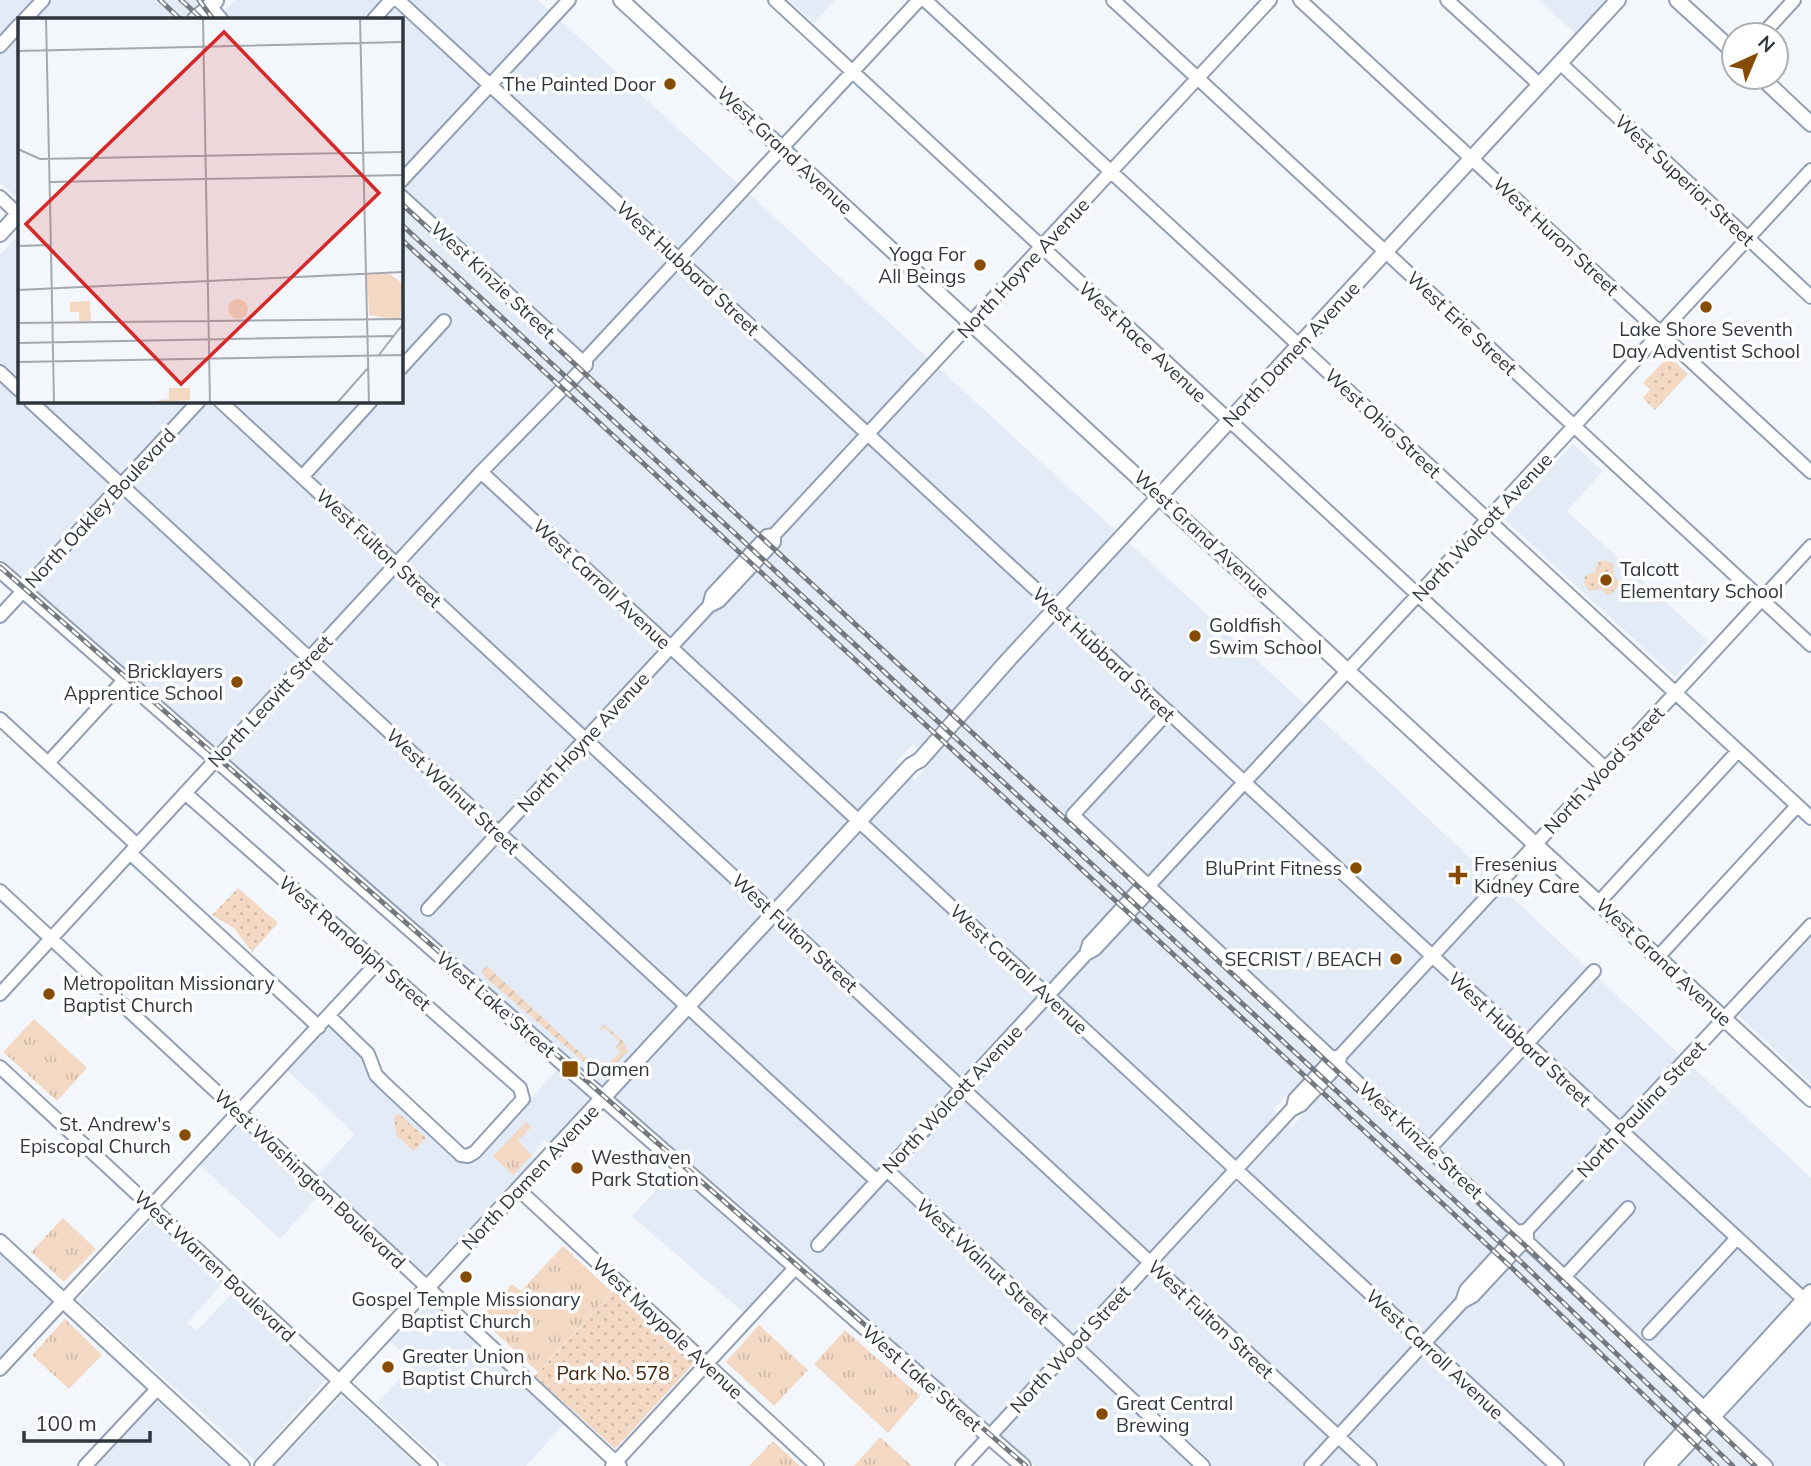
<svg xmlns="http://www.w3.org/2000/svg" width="1811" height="1466" font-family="Mulish,sans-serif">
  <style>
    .built { fill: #e3ebf7; fill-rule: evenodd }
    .grass { fill: url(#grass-tufts) }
    .park { fill: url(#park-dots) }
    .garden { fill: url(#garden-furrows) }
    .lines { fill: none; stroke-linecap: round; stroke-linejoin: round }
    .minor-casing { stroke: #909fb4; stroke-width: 16 }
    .major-casing { stroke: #909fb4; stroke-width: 18 }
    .minor { stroke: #fff; stroke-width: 12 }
    .major { stroke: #fff; stroke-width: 14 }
    .rail-casing { stroke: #747980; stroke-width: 5 }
    .rail { stroke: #fff; stroke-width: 2.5; stroke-dasharray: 8; stroke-linecap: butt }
    .poi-dot { fill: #864c03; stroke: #fff; stroke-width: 2.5 }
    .labels { text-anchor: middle; stroke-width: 7; stroke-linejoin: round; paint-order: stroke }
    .poi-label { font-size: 19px; fill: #2f363e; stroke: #fff; text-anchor: start }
    .street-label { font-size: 19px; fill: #2f363e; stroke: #fff }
    .park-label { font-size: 19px; fill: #422406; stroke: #fff }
    .inset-road { fill: none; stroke: #a5a9af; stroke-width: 2 }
    .view { fill: #d62828; fill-opacity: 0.15; stroke: #d62828; stroke-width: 3.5 }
    .inset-edge { fill: none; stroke: #2f363e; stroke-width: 3.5 }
  </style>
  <defs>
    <pattern id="grass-tufts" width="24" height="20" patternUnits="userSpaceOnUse" patternTransform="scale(1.75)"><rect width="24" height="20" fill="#f3d9c4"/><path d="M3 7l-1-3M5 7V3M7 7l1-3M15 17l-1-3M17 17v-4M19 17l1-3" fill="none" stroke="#d1bba9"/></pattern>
    <pattern id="park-dots" width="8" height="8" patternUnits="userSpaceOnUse" patternTransform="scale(1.75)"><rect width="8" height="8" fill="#f3d9c4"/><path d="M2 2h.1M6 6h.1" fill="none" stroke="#d1bba9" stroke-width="1.8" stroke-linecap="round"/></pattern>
    <pattern id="garden-furrows" width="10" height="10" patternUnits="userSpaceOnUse" patternTransform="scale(1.75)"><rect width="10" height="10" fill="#f3d9c4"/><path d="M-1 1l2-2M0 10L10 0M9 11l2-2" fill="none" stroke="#d1bba9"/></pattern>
  </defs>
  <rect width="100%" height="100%" fill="#f3f6fb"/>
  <!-- built -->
  <path class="built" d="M 0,0 L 202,0 L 217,19 L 235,0 L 538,0 L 1387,780 L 1811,1178 L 1811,1466 L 1676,1466 L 1680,1462 L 1662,1445 L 1640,1466 L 1035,1466 L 0,559 L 0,255 L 19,234 L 19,401 L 401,401 L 401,19 L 19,19 L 19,194 L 15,196 L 0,183 ZM 913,744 L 932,761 L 915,780 L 896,762 ZM 1289,1092 L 1308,1109 L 1292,1127 L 1273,1110 Z
    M 789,0 L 835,0 L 814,23 Z
    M 1539,0 L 1607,0 L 1576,34 Z
    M 1573,444 L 1603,471 L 1567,511 L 1708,641 L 1675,677 L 1504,519 Z
    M 1811,934 L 1811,1084 L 1737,1014 Z
    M 330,1025 L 365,1058 L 409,1119 L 421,1124 L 461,1158 L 517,1114 L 558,1069 L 587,1095 L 587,1101 L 549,1143 L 545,1140 L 532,1155 L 535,1158 L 429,1271 L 422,1272 L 318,1174 L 355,1134 L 287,1070 Z
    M 240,1123 L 319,1195 L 280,1239 L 199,1164 Z
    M 674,1171 L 785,1268 L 744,1313 L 632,1216 Z
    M 152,1220 L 222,1284 L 187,1323 L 197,1331 L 232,1293 L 325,1380 L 254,1460 L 78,1300 Z
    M 0,1255 L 51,1302 L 0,1357 Z
    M 431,1300 L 564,1424 L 526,1466 L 446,1466 L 377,1403 L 414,1363 L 390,1341 Z
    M 342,1396 L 343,1397 L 418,1466 L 274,1466 Z
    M 156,1401 L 157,1401 L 227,1466 L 93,1466 Z"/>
  <!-- grass -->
  <path class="grass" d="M 34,1019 L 87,1068 L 57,1101 L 3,1052 Z
    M 526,1122 L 531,1127 L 518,1141 L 532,1155 L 513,1175 L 493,1156 Z
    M 63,1218 L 96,1249 L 64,1282 L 31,1252 Z
    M 563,1246 L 612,1292 L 538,1372 L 480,1318 L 512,1284 L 521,1291 Z
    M 65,1319 L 102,1355 L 69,1389 L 32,1355 Z
    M 759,1325 L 808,1370 L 774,1406 L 726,1362 Z
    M 845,1330 L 920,1396 L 888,1433 L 814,1364 Z
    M 880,1437 L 912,1466 L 854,1466 Z
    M 773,1441 L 800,1466 L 749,1466 Z"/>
  <!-- park -->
  <path class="park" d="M 1669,356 L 1688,374 L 1655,410 L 1643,398 L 1650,389 L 1643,383 Z
    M 1604,560 L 1613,564 L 1614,577 L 1621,583 L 1609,596 L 1601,589 L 1589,591 L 1584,583 L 1585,576 L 1595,572 L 1598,562 Z
    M 238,888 L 278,923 L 252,952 L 234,928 L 212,915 Z
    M 398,1113 L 426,1138 L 414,1151 L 397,1136 L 394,1118 Z
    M 616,1288 L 695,1362 L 615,1449 L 535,1376 Z"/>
  <!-- garden -->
  <path class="garden" d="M 487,966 L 601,1072 L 620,1052 L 616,1047 L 620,1042 L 605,1028 L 599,1031 L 604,1024 L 624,1042 L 628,1051 L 603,1078 L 485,977 L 482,971 Z"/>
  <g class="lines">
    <defs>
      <path id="minor" d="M 398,0 L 1811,1306
        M 775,0 L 1605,768
        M 925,0 L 1811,818
        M 1113,0 L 1811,645
        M 1300,0 L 1811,472
        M 1447,0 L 1540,85
        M 209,5 L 221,19
        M 25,19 L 43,0
        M 374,19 L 391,0
        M 1762,35 L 1794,0
        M 0,46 L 19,25
        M 1560,63 L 1811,297
        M 401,181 L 569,0
        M 401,196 L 586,365
        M 0,197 L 19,215
        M 401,368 L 444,321
        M 0,372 L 19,390
        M 30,401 L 877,1181
        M 220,401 L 1370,1466
        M 481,472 L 1557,1466
        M 302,477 L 371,401
        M 709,606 L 712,595 L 767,536 L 774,535 L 1270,0
        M 0,616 L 199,401
        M 1167,713 L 1073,815 L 1766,1466
        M 0,719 L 137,845
        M 48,763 L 125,679
        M 185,793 L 520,1088 L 523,1099 L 475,1152 L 468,1156 L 461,1155 L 385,1084 L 376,1075 L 368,1054 L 329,1016
        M 130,853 L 319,1027
        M 0,891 L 620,1466
        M 1599,902 L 1738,751
        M 428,909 L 709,606 L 719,601 L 774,542 L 774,535
        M 1086,954 L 1089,944 L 1145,883 L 1152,882 L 1811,170
        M 1658,957 L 1797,806
        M 0,994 L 481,472 L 586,365 L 586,359 L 919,0
        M 0,1067 L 431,1466
        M 1293,1108 L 1295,1099 L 1333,1058 L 1340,1056
        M 1430,1148 L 1594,971
        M 887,1170 L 1203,1466
        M 518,1189 L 817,1466
        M 818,1245 L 1086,954 L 1095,949 L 1151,889 L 1152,882
        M 1566,1275 L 1628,1208
        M 1462,1302 L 1466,1290 L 1519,1232 L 1527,1230 L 1811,925
        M 1649,1333 L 1737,1238
        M 0,1369 L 377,963
        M 85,1466 L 158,1388
        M 612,1466 L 796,1267
        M 962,1466 L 1291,1110 L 1301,1105 L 1339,1064 L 1340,1056 L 1811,546
        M 1311,1466 L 1462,1302 L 1473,1296 L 1527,1238 L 1527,1231"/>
      <path id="major" d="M 621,0 L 1811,1099
        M 1677,0 L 1734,52
        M 195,19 L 216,1
        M 1761,77 L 1811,124
        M 0,234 L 19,213
        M 0,570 L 1023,1466
        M 0,1242 L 242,1466
        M 262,1466 L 911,765 L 920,760 L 1009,659 L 1618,0
        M 1652,1466 L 1811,1292
        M 1667,1466 L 1811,1311"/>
    </defs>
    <!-- minor casing -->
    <use href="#minor" class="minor-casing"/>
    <!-- major casing -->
    <use href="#major" class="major-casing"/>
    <!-- minor -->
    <use href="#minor" class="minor"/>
    <!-- major -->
    <use href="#major" class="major"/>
    <defs>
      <path id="rail" d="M 160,0 L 180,19
        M 181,0 L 202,19
        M 199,0 L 213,19
        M 401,203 L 1530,1250 L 1755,1466
        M 401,224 L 1519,1260 L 1733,1466
        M 401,239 L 1512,1268 L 1717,1466
        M 0,567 L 1026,1466"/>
    </defs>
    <!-- rail casing -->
    <use href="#rail" class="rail-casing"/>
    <!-- rail -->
    <use href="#rail" class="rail"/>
  </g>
  <!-- markers -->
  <g class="poi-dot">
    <circle cx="670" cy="84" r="7"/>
    <circle cx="980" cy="265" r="7"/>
    <circle cx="1706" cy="307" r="7"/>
    <circle cx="1606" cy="580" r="7"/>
    <circle cx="1195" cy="636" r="7"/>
    <circle cx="237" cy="682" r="7"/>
    <circle cx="1356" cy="868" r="7"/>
    <path d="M1454.5 864.5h7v7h7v7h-7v7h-7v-7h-7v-7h7z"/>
    <circle cx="1396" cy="959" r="7"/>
    <circle cx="49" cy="994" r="7"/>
    <rect x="561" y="1060" width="18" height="18" rx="3.5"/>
    <circle cx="185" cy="1135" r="7"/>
    <circle cx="577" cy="1168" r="7"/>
    <circle cx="466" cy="1277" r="7"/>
    <circle cx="388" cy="1367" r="7"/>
    <circle cx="1102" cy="1414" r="7"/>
  </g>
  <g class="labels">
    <!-- poi labels -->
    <g class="poi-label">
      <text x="656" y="91" text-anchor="end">The Painted Door</text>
      <text x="966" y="261" text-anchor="end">Yoga For<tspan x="966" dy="22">All Beings</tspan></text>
      <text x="1706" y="336" text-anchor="middle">Lake Shore Seventh<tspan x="1706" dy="22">Day Adventist School</tspan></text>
      <text x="1620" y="576">Talcott<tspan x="1620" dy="22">Elementary School</tspan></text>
      <text x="1209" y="632">Goldfish<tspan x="1209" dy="22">Swim School</tspan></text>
      <text x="223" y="678" text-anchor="end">Bricklayers<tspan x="223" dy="22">Apprentice School</tspan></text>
      <text x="1474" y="871">Fresenius<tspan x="1474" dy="22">Kidney Care</tspan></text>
      <text x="1342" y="875" text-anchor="end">BluPrint Fitness</text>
      <text x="1382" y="966" text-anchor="end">SECRIST / BEACH</text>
      <text x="63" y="990">Metropolitan Missionary<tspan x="63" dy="22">Baptist Church</tspan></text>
      <text x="586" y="1076">Damen</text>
      <text x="171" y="1131" text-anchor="end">St. Andrew's<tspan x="171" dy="22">Episcopal Church</tspan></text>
      <text x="591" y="1164">Westhaven<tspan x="591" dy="22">Park Station</tspan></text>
      <text x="466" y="1306" text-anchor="middle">Gospel Temple Missionary<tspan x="466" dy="22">Baptist Church</tspan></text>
      <text x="402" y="1363">Greater Union<tspan x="402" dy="22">Baptist Church</tspan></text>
      <text x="1116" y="1410">Great Central<tspan x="1116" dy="22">Brewing</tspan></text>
    </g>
    <!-- street labels -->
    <g class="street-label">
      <text transform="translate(785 150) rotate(43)" y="7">West Grand Avenue</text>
      <text transform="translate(1685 180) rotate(43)" y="7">West Superior Street</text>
      <text transform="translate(1556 236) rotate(43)" y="7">West Huron Street</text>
      <text transform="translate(688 268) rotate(43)" y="7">West Hubbard Street</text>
      <text transform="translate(1023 268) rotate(-47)" y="7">North Hoyne Avenue</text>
      <text transform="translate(493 280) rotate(43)" y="7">West Kinzie Street</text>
      <text transform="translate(1462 323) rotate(43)" y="7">West Erie Street</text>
      <text transform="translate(1143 342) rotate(43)" y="7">West Race Avenue</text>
      <text transform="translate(1291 354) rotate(-47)" y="7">North Damen Avenue</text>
      <text transform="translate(1383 423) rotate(43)" y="7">West Ohio Street</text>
      <text transform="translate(100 508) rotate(-47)" y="7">North Oakley Boulevard</text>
      <text transform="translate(1482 527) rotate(-47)" y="7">North Wolcott Avenue</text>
      <text transform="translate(1202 534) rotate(43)" y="7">West Grand Avenue</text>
      <text transform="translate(379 548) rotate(43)" y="7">West Fulton Street</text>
      <text transform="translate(602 584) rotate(43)" y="7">West Carroll Avenue</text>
      <text transform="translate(1104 654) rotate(43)" y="7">West Hubbard Street</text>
      <text transform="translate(270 701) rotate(-47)" y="7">North Leavitt Street</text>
      <text transform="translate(583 742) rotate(-47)" y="7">North Hoyne Avenue</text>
      <text transform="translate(1604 770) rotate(-47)" y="7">North Wood Street</text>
      <text transform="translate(453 791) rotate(43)" y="7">West Walnut Street</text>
      <text transform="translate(795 933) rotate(43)" y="7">West Fulton Street</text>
      <text transform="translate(355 943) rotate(41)" y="7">West Randolph Street</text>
      <text transform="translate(1664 962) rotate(43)" y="7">West Grand Avenue</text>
      <text transform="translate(1019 969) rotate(43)" y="7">West Carroll Avenue</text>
      <text transform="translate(496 1004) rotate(41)" y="7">West Lake Street</text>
      <text transform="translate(1520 1039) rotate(43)" y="7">West Hubbard Street</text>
      <text transform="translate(952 1099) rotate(-47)" y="7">North Wolcott Avenue</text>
      <text transform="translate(1641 1109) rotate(-47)" y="7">North Paulina Street</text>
      <text transform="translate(1421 1140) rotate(43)" y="7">West Kinzie Street</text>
      <text transform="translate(530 1177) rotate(-47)" y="7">North Damen Avenue</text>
      <text transform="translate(310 1179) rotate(43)" y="7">West Washington Boulevard</text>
      <text transform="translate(983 1261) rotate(43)" y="7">West Walnut Street</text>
      <text transform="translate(215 1266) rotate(43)" y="7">West Warren Boulevard</text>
      <text transform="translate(1211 1319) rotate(43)" y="7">West Fulton Street</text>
      <text transform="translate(668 1328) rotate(43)" y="7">West Maypole Avenue</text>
      <text transform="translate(1070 1349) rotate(-47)" y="7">North Wood Street</text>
      <text transform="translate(1435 1354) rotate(43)" y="7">West Carroll Avenue</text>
      <text transform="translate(922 1378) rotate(41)" y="7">West Lake Street</text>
    </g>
    <!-- park labels -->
    <g class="park-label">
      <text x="613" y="1380">Park No. 578</text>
    </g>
  </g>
  <!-- overview -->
  <g transform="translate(18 18)">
    <rect width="385" height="385" fill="#f3f6fb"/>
    <path d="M 349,256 L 372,256 L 385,266 L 382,302 L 351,297 ZM210 291a10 10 0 1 1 20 0a10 10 0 1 1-20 0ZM 72,283 L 73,303 L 61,303 L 61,294 L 52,294 L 52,284 ZM 151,370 L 172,370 L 172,382 L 125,385 L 151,381 Z" fill="#f3d9c4"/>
    <path d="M 357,271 L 380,272 L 381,286 L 372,284 L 377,289 L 374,297 L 357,291 Z" fill="#f3d9c4"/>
    <path class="inset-road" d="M 28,0 L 32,185M 185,0 L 192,385M 342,0 L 351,385M 0,33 L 385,24M 0,131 L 22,141 L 385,134M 32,164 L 385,157M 32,183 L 36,385M 0,228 L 32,227M 0,272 L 385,254M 0,305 L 385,301M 0,325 L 375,318M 360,338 L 385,306M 0,344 L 385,337M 319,385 L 350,350"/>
    <path class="view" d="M 206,14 L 361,175 L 163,366 L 8,206 Z"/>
    <rect width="385" height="385" class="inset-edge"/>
  </g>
  <!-- north arrow -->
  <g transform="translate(1755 56) rotate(44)"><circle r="33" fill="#ffffff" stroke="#acafb2" stroke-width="2"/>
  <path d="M0-5L12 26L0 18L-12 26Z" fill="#864c03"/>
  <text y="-10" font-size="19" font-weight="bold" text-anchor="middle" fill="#2f363e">N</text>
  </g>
  <!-- scale -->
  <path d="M24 1431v10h126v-10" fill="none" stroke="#2f363e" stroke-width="3.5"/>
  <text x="35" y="1431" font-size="21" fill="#2f363e" stroke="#ffffff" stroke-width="5" paint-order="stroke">100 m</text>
</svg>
